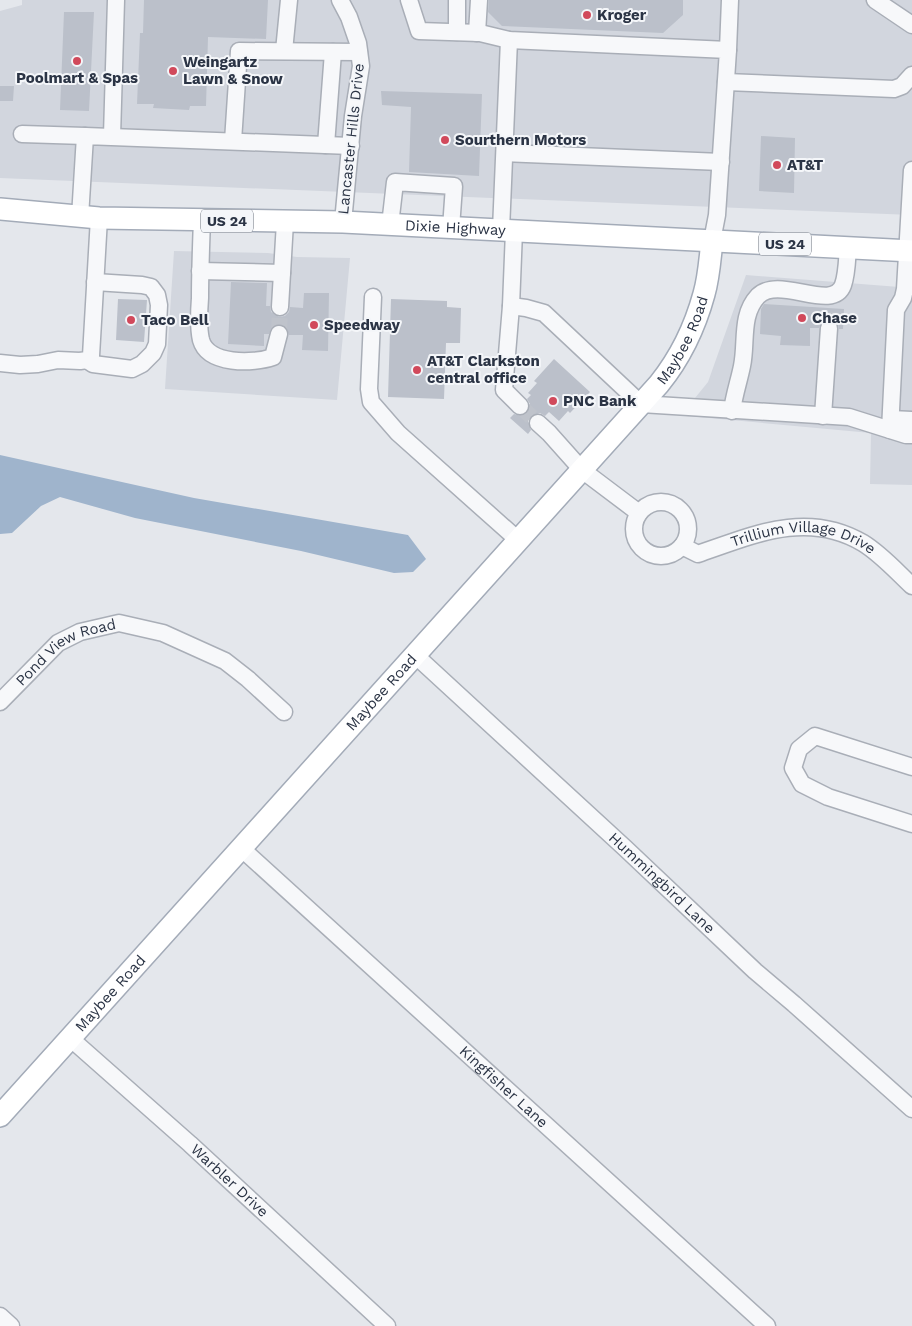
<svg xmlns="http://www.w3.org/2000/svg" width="912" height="1326" font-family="'Work Sans',sans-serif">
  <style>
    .built { fill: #d2d6de }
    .water { fill: #9fb4cc }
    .building { fill: #bbc0ca }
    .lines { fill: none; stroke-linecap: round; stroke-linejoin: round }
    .minor-tunnel { stroke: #bfc3cb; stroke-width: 16; stroke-dasharray: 16 8; stroke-linecap: butt }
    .minor-casing { stroke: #a9aeb7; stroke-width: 19 }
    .major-casing { stroke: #a3abb8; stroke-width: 24 }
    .minor { stroke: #f7f8fa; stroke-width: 16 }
    .major { stroke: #fff; stroke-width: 21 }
    .poi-dot { fill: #d1495b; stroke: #f4f6f9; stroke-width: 2 }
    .labels { text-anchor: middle; stroke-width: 4; stroke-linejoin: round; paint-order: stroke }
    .shield { fill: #f4f6f9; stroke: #676e7b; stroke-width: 1 }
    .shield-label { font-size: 14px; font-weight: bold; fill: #2b3445 }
    .poi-label { font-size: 15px; font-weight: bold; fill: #2b3445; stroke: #f4f6f9; text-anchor: start }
    .street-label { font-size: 15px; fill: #2b3445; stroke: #f4f6f9 }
  </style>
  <rect width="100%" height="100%" fill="#e4e7ec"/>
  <!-- built -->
  <path class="built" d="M 22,0 L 912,0 L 912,215 L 0,178 L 0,11 L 22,5 Z
    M 174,251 L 268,253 L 297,257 L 350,258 L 337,400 L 165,389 Z
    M 746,275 L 912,288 L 912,485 L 870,484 L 871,433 L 687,416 L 695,398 L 708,382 Z"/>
  <!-- water -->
  <path class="water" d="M 0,455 L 194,498 L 408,535 L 426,559 L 413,572 L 394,573 L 301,551 L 135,518 L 60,497 L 41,506 L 12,533 L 0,534 Z"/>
  <!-- building -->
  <path class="building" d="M 144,0 L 268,0 L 266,39 L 208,37 L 206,106 L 190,106 L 189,110 L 153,108 L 154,104 L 137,104 L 140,33 L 143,33 Z
    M 489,0 L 683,0 L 683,15 L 663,33 L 502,26 L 488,12 Z
    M 64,12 L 94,12 L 89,111 L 60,110 Z
    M 0,86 L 14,86 L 13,101 L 0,101 Z
    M 381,91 L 482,94 L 479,176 L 409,172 L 411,107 L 382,105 Z
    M 761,136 L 795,138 L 794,193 L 759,191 Z
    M 231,282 L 267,283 L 266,306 L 270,306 L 271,312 L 279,317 L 285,316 L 289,312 L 290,307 L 303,308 L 304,293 L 329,293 L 328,351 L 302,350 L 303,335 L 289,335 L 286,327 L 281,324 L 272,327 L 269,334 L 264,334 L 264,346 L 228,344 Z
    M 118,299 L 147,300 L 144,342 L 116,340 Z
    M 391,299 L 447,301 L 447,307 L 461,308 L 460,343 L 446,343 L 444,399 L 388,397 Z
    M 764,304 L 844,309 L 843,329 L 839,329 L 838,323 L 834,319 L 825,319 L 821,322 L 819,328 L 810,328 L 810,346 L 780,345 L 781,336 L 760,334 L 761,309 Z
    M 554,359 L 590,392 L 570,413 L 568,411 L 559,421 L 549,412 L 545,416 L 540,413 L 531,416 L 528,421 L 531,430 L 528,434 L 510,418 L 514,414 L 522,416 L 527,413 L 530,404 L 527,399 L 531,395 L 528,393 L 537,383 L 534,381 Z"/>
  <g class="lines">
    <!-- minor-tunnel -->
    <path class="minor-tunnel" d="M 829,328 L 829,308
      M 279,334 L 280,307
      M 520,406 L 538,423"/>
    <defs>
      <g id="minor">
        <path d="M 340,0 L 349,17 L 358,43 L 361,66 L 353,116 L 343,222"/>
        <path d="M 409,0 L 419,31 L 480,33 L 509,40 L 728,50 L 717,215 L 712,241"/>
        <path d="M 875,0 L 912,25"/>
        <path d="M 457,32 L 457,0"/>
        <path d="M 477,33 L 479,0"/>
        <path d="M 728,50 L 730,0"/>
        <path d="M 284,51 L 289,0"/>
        <path d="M 726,82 L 894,89 L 902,86 L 912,75"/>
        <path d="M 22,134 L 85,136"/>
        <path d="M 112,136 L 116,0"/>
        <path d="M 233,141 L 239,51 L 359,52"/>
        <path d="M 326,145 L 333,52"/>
        <path d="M 505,153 L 721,162"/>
        <path d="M 80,217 L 85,136 L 351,146"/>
        <path d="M 202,220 C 201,246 200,272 200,298 C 199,311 198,327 201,340 C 208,365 253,364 273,357 L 279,334"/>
        <path d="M 390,225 L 395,182 L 454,186 L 451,228"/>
        <path d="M 501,230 L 509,40"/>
        <path d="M 514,231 L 511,306 L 526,308 L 544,313 L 641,404 L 849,417 L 906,435 L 912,435"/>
        <path d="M 200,271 L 282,273"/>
        <path d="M 373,297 L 369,389 L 371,402 L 398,433 L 518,540"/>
        <path d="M 511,306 L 504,390 L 520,406"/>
        <path d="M 280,307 L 285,222"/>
        <path d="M 87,360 L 93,364 L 132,369 L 142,364 L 153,353 L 157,344 L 159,305 L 157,295 L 151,287 L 142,285 L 95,282"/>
        <path d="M 0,363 L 20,365 L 38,364 L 58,360 L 80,361 L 87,360 L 91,356 L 99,218"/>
        <path d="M 732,411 C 734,395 739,381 742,366 C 747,343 740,315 758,296 C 779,275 833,313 843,285 C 847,274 847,259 848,247"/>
        <path d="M 823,416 L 829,328"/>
        <path d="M 891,419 L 912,420"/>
        <path d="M 538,423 L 549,433 L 582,470 L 639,513"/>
        <path d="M 890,430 L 896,310 L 903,298 L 905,289 L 912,170"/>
        <circle cx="661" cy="529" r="27"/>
        <path id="s1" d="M 682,546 L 698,554 C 753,535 807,510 863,543 C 881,554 896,571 912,586"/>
        <path id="s2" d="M 415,655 L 625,848 L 755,971 L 794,1004 L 912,1109"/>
        <path id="s3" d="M 0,702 L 58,643 L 80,632 L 119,623 L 163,633 L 225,661 L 248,679 L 284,712"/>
        <path d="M 912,767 L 815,736 L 799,749 L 793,768 L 802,784 L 828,797 L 912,824"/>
        <path id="s4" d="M 241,848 L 767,1326"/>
        <path id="s5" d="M 70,1038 L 190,1144 L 387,1326"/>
        <path d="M 0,1316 L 11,1326"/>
      </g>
      <g id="major">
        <path id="s6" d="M 0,209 L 99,218 L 343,222 L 912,251"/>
        <path id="s7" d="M 0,1116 L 659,384 C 680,358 695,327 704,294 C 709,277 710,258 712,241"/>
      </g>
    </defs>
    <!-- minor casing -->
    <use href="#minor" class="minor-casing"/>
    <!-- major casing -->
    <use href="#major" class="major-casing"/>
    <!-- minor -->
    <use href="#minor" class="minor"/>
    <!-- major -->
    <use href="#major" class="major"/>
  </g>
  <!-- markers -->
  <g class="poi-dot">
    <circle cx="587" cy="15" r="5"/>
    <circle cx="77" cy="61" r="5"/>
    <circle cx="173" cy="71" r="5"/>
    <circle cx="445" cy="140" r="5"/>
    <circle cx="777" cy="165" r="5"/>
    <circle cx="802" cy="318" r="5"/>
    <circle cx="131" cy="320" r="5"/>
    <circle cx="314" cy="325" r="5"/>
    <circle cx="417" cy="370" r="5"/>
    <circle cx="553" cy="401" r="5"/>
  </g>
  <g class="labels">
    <!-- shield labels -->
    <g class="shield">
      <rect x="201" y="209.5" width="52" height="23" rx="4"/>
      <rect x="759" y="232.5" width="52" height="23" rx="4"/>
    </g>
    <g class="shield-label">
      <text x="227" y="226">US 24</text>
      <text x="785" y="249">US 24</text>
    </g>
    <!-- poi labels -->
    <g class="poi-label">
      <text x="597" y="20">Kroger</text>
      <text x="183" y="67">Weingartz<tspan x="183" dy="17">Lawn &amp; Snow</tspan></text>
      <text x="77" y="83" text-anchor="middle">Poolmart &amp; Spas</text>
      <text x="455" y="145">Sourthern Motors</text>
      <text x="787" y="170">AT&amp;T</text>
      <text x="812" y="323">Chase</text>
      <text x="141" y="325">Taco Bell</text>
      <text x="324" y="330">Speedway</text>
      <text x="427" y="366">AT&amp;T Clarkston<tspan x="427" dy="17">central office</tspan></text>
      <text x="563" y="406">PNC Bank</text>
    </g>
    <!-- street labels -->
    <g class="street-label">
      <text transform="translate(351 139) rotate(-84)" y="5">Lancaster Hills Drive</text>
      <text dy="5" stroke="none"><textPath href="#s6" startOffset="456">Dixie Highway</textPath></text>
      <text dy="5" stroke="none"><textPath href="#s7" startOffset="1035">Maybee Road</textPath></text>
      <text dy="5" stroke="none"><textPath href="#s1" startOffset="128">Trillium Village Drive</textPath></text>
      <text dy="5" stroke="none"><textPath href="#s3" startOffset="85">Pond View Road</textPath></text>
      <text dy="5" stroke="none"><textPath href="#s7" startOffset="570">Maybee Road</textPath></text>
      <text dy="5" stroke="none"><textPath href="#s2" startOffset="336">Hummingbird Lane</textPath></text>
      <text dy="5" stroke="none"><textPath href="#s7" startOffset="165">Maybee Road</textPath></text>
      <text dy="5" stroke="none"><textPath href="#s4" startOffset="355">Kingfisher Lane</textPath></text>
      <text dy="5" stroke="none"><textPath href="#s5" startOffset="214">Warbler Drive</textPath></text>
    </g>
  </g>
</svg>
